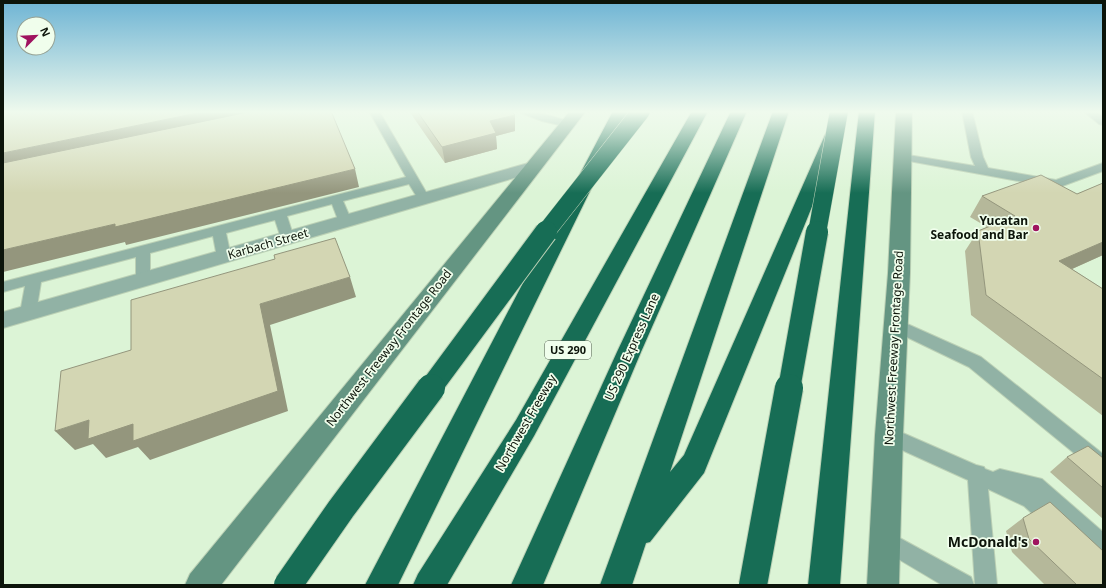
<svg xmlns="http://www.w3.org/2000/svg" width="1106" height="588" font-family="'Noto Sans',sans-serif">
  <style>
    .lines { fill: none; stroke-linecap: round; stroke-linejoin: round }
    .lane-casing { stroke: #bbd0b5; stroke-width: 2 }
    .street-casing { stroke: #bbd0b5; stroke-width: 2 }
    .secondary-casing { stroke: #bbd0b5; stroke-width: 2 }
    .highway-casing { stroke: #bbd0b5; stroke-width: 2 }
    .lane { fill: #91b2a5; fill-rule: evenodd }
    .street { fill: #91b2a5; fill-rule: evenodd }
    .secondary { fill: #649582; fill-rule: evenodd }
    .highway { fill: #176d55; fill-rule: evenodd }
    .highway-bridge-far2-casing { stroke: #bbd0b5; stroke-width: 19; stroke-linecap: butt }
    .highway-bridge-far1-casing { stroke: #bbd0b5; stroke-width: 24; stroke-linecap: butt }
    .highway-bridge-casing { stroke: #bbd0b5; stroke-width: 30; stroke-linecap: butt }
    .highway-bridge-far2 { stroke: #176d55; stroke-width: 18 }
    .highway-bridge-far1 { stroke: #176d55; stroke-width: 22 }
    .highway-bridge { stroke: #176d55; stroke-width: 28 }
    .wall { fill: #b5b89a }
    .shaded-wall { fill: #94967d }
    .building { fill: #d3d6b3; stroke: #94967d }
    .poi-dot { fill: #9f135f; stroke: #f0feec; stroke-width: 1.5 }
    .labels { text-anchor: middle; stroke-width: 3.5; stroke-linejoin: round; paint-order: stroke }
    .shield { fill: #f0feec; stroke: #505a4e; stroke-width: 1 }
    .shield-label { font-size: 11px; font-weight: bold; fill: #0c140a }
    .poi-label { font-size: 12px; font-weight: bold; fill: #0c140a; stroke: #f0feec; text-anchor: end }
    .street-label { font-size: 12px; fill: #0c140a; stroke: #f0feec }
    .near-poi-label { font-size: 14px; font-weight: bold; fill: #0c140a; stroke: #f0feec; text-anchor: end }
  </style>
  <rect width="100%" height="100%" fill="#dcf4d6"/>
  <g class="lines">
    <defs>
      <path id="lane" d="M 369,111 L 379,111 L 430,199 L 428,202 L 420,202 L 409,184 L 343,201 L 352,222 L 350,225 L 345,226 L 340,225 L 332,204 L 287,216 L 294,238 L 292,241 L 287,242 L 282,241 L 275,220 L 226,233 L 231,257 L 229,260 L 224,262 L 219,260 L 217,257 L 213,236 L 150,253 L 150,280 L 148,284 L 143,285 L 138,284 L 136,280 L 136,257 L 41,282 L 36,313 L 33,317 L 28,319 L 23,317 L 20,313 L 25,286 L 3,292 L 3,282 L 406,177 Z
        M 520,111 C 538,111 554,117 572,122 L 573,124 L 568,127 L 542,121 L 521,113 Z
        M 962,111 L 972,111 L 983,157 L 988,168 L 1056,180 L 1103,163 L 1103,171 L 1057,188 L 898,159 L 896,157 L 898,155 L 902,154 L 975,166 L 971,157 Z
        M 1083,111 L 1095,111 L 1103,117 L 1103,125 L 1099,124 Z
        M 896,319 L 981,357 L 1103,454 L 1103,474 L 1096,471 L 969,367 L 890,329 L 888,325 L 890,321 Z
        M 889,427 L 976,465 L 984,467 L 985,469 L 993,472 L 1000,469 L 1042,479 L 1103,532 L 1103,557 L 1096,553 L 1064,524 L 1062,528 L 1055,531 L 1048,528 L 1024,506 L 988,489 L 997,585 L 975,585 L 968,480 L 882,441 L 880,435 L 882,429 Z
        M 885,530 L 971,577 L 974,585 L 942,585 L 878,547 L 874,540 L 878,533 Z"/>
      <path id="street" d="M 532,162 L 538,163 L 541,167 L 538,171 L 3,328 L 3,312 Z"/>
      <path id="secondary" d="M 570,111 L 586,111 L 221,585 L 185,585 L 190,574 Z
        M 896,111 L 912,111 L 910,273 L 903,435 L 899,585 L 867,585 L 875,435 L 888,273 Z"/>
      <path id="highway" d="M 613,111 L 629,111 L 398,585 L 365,585 Z
        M 692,111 L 708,111 L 534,436 L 447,585 L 413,585 L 418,574 L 516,420 Z
        M 731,111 L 747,111 L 641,352 L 543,585 L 511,585 L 617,352 Z
        M 773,111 L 789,111 L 670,472 L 684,455 L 825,135 L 827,132 L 833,130 L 839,132 L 841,135 L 704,473 L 650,542 L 646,543 L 632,585 L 600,585 Z
        M 859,111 L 875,111 L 840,585 L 808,585 Z"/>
    </defs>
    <!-- lane casing -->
    <use href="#lane" class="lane-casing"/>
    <!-- street casing -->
    <use href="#street" class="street-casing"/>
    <!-- secondary casing -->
    <use href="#secondary" class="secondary-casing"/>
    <!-- highway casing -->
    <use href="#highway" class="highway-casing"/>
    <!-- lane -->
    <use href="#lane" class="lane"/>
    <!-- street -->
    <use href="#street" class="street"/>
    <!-- secondary -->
    <use href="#secondary" class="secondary"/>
    <!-- highway -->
    <use href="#highway" class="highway"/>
    <defs>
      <path id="highway-bridge-far2" d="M 545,233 L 641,111
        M 817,233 L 839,111"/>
      <path id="highway-bridge-far1" d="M 430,389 L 546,232
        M 789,389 L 817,232"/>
      <path id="highway-bridge" d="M 288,585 L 341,509 L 431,388
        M 753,585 L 789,388"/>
    </defs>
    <!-- highway-bridge-far2 casing -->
    <use href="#highway-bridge-far2" class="highway-bridge-far2-casing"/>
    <!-- highway-bridge-far1 casing -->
    <use href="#highway-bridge-far1" class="highway-bridge-far1-casing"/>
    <!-- highway-bridge casing -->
    <use href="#highway-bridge" class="highway-bridge-casing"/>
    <!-- highway-bridge-far2 -->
    <use href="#highway-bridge-far2" class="highway-bridge-far2"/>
    <!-- highway-bridge-far1 -->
    <use href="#highway-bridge-far1" class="highway-bridge-far1"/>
    <!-- highway-bridge -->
    <use href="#highway-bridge" class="highway-bridge"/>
  </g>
  <!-- wall -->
  <path class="wall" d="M 409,111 L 511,111 L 515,115 L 515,131 L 496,136 L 497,149 L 445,163 Z
    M 1103,183 L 1103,255 L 1072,269 L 1103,289 L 1103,416 L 971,315 L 965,251 L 978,231 L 987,227 L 970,217 L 982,196 L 1077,194 Z
    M 1067,457 L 1103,458 L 1103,519 L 1050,472 Z
    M 1023,518 L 1103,585 L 1045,585 L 1012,552 L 1006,531 Z"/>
  <!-- shaded-wall -->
  <path class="shaded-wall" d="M 207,111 L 292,111 L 3,173 L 3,153 Z
    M 515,115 L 515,131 L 496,136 L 497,149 L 445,163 L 442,147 L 490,121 Z
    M 355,169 L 359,187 L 126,245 L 125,242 L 3,272 L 3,250 L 115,224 Z
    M 1103,242 L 1103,255 L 1043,282 L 1059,261 Z
    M 350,277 L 356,297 L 270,325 L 288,411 L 150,460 L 138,447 L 106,458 L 93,444 L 75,450 L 55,431 L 89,420 L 133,424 L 260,304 Z"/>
  <!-- building -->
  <path class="building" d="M 3,111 L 207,111 L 3,153 Z
    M 253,111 L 331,111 L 355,169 L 115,227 L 115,224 L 3,250 L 3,163 Z
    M 417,111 L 511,111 L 515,115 L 490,121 L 496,133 L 442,147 Z
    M 1041,175 L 1077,194 L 1103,183 L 1103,242 L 1059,261 L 1103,289 L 1103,379 L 986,295 L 978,231 L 1015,216 L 982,196 Z
    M 335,238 L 350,277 L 260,304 L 278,391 L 133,441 L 133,424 L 88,439 L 89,420 L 55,431 L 61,371 L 131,350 L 131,300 L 275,259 L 274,255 Z
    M 1088,446 L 1103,458 L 1103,488 L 1067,457 Z
    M 1050,502 L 1103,551 L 1103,585 L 1077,585 L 1029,539 L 1023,518 Z"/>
  <!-- sky -->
  <linearGradient id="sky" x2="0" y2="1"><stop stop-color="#6eb4d4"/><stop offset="0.58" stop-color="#effaed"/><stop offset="1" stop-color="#effaed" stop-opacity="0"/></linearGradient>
  <rect width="1106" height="193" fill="url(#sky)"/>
  <!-- markers -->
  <g class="poi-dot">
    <circle cx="1036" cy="228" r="4"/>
    <circle cx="1036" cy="542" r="4"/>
  </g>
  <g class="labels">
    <!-- shield labels -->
    <rect class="shield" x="545" y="341" width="46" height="18" rx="3"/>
    <g class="shield-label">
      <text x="568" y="354">US 290</text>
    </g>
    <!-- poi labels -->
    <g class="poi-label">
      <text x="1028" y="225">Yucatan<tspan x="1028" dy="14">Seafood and Bar</tspan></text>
    </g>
    <!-- street labels -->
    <g class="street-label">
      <text transform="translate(268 244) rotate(-16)" y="4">Karbach Street</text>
      <text transform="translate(632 347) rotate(-66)" y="4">US 290 Express Lane</text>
      <text transform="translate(389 348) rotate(-52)" y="4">Northwest Freeway Frontage Road</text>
      <text transform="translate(894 348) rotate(-87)" y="4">Northwest Freeway Frontage Road</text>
      <text transform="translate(526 423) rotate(-60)" y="4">Northwest Freeway</text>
    </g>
    <!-- near-poi labels -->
    <g class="near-poi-label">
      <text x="1028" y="547">McDonald's</text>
    </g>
  </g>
  <!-- border -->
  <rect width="1106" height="588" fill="none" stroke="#0c140a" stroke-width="8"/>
  <!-- north arrow -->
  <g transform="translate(36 36) rotate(66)"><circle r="19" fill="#f0feec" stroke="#95a092"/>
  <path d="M0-3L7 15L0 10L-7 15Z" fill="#9f135f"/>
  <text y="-6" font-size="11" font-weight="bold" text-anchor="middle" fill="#0c140a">N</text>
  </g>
</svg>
